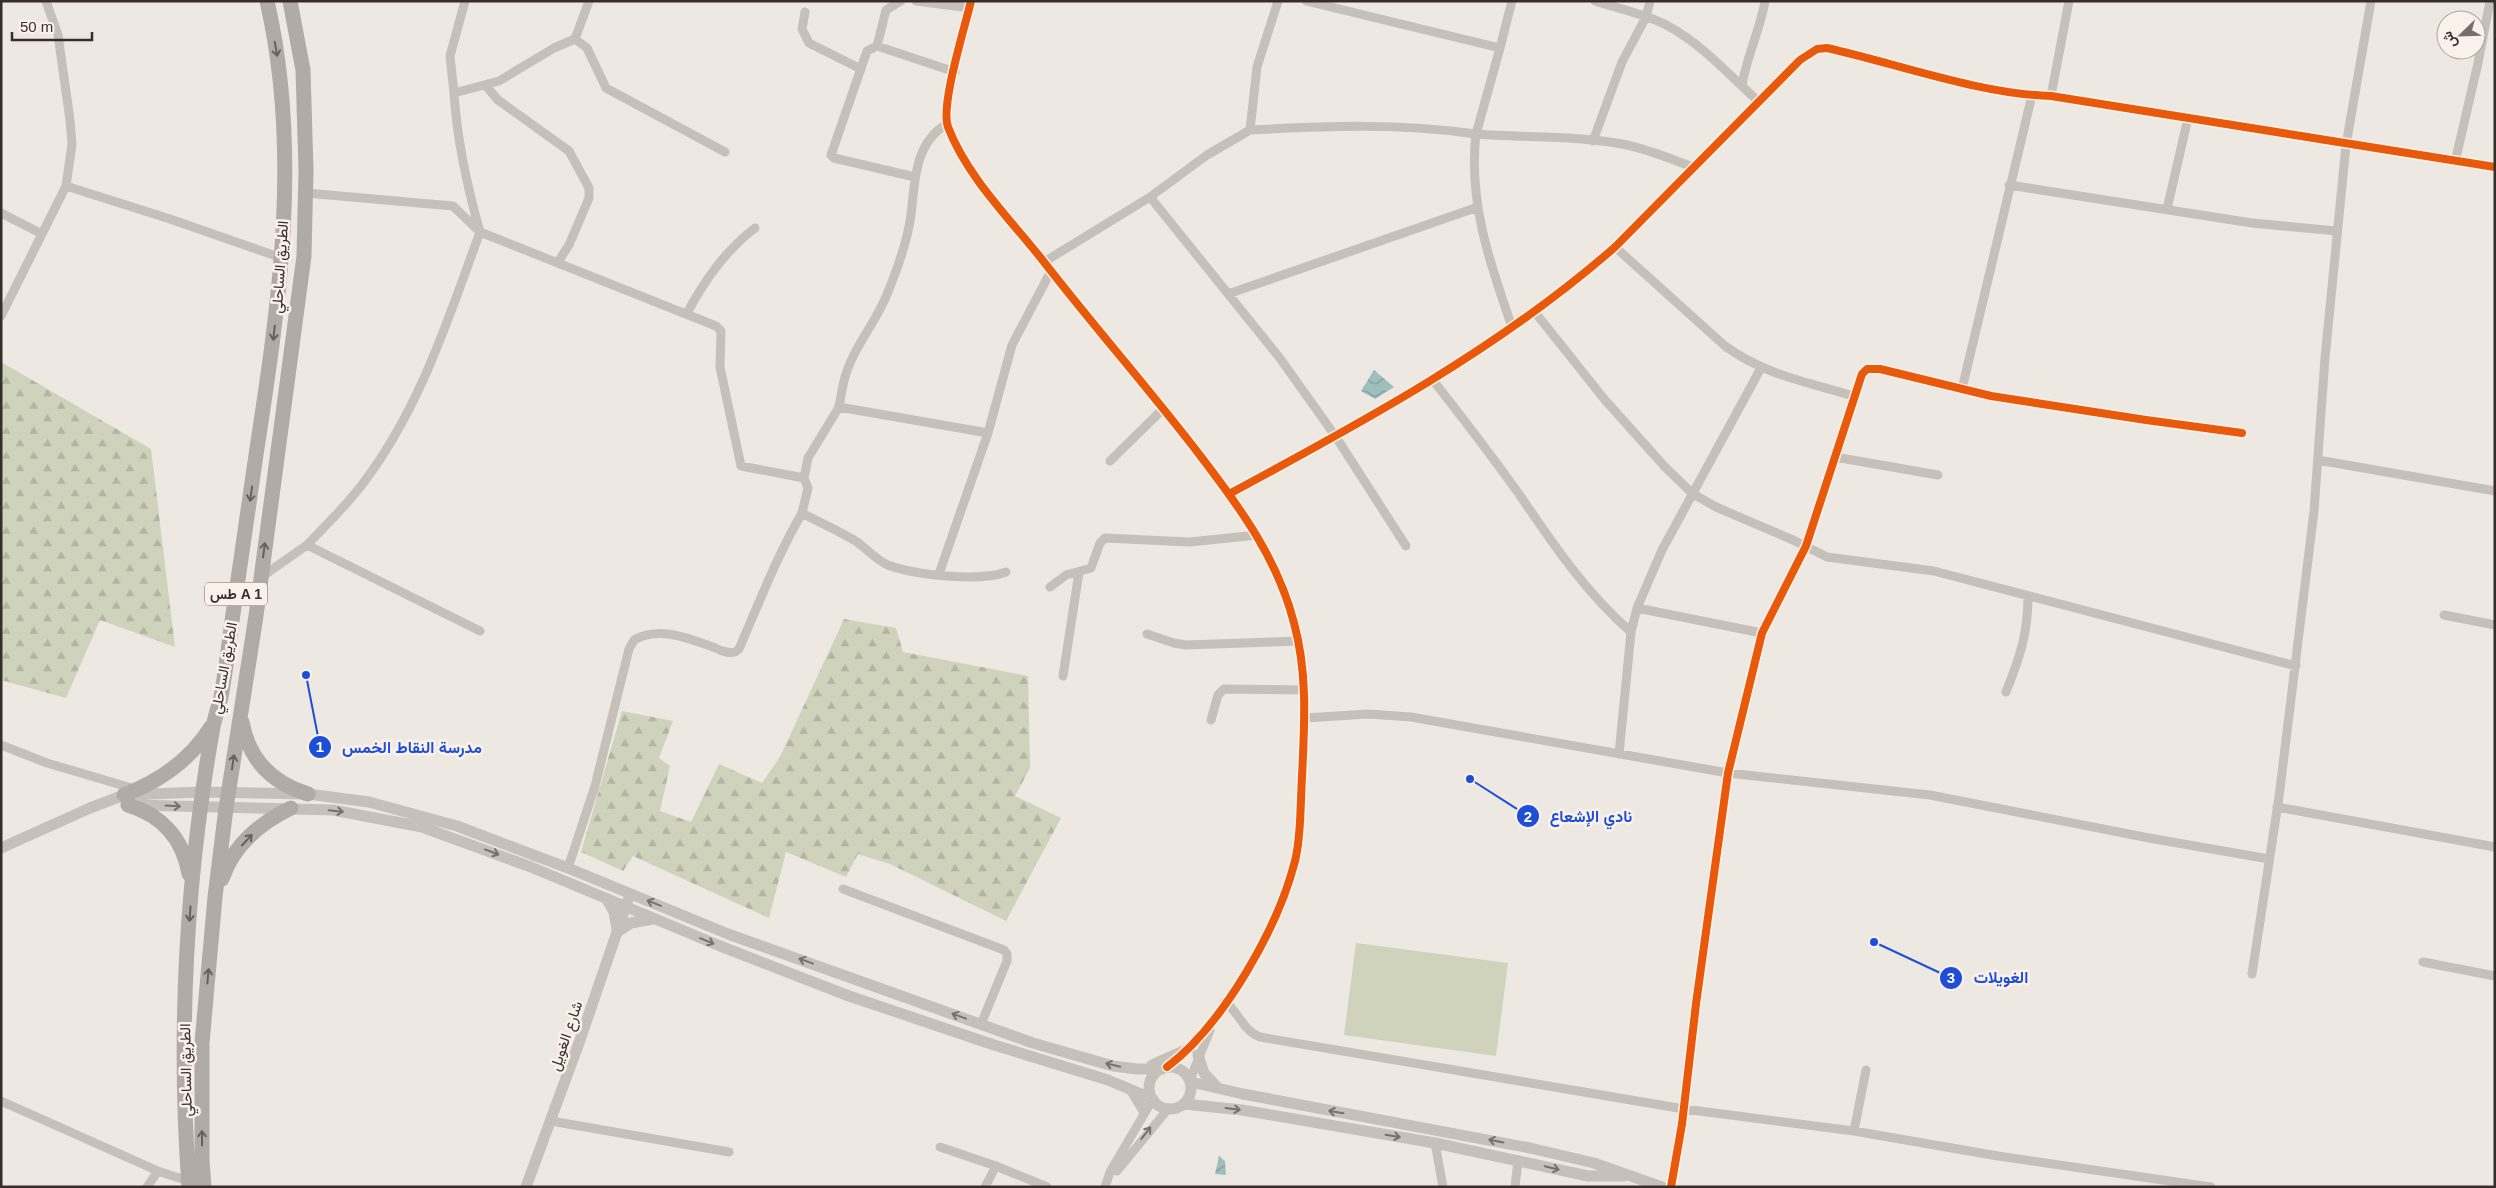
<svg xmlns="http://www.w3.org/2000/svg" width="2496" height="1188" font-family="Arial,Vazirmatn,sans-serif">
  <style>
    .forest { fill: url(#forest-firs) }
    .pitch { fill: #cfd3bc }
    .water { fill: url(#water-waves) }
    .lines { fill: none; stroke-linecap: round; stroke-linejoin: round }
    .minor { stroke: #c6c0bb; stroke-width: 9 }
    .tertiary { stroke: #c6c0bb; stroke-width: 11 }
    .trunk { stroke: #b1aba6; stroke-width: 15 }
    .cycleway-casing { stroke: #faf2ea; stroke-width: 11 }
    .cycleway { stroke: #e8590c; stroke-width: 8 }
    .oneway { stroke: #68605b }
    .oneway2 { stroke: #78706b }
    .labels { text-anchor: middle; stroke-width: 5; stroke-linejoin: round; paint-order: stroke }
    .shield { fill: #faf2ea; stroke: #726963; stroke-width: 1 }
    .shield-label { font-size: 14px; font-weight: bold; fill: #382e29 }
    .street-label { font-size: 15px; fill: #382e29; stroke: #faf2ea }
    .leader { fill: none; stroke: #1d4ed8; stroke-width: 2 }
    .callout-dot { fill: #1d4ed8; stroke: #faf2ea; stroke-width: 2 }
    .mark-label { font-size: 15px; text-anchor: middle; font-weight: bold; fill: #fff }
    .callout-label { font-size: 16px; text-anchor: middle; font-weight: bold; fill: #1d4ed8; stroke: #faf2ea; stroke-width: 5; stroke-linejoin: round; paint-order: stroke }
  </style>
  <defs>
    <pattern id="forest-firs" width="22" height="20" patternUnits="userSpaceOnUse" patternTransform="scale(1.25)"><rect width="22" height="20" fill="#cfd3bc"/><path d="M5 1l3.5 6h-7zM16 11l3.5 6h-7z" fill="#b2b5a2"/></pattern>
    <pattern id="water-waves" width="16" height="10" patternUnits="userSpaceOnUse" patternTransform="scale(1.25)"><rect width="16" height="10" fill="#9fbfbe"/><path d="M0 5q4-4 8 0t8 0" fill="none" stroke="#839c9a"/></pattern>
  </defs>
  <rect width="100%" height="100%" fill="#eee8e2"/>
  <!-- forest -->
  <path class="forest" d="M 1,362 L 151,449 L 175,647 L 100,620 L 66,698 L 1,680 Z
    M 844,619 L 896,628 L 903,652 L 1028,676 L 1030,768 L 1015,796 L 1061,818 L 1006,921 L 890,864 L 858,854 L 846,877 L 786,852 L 769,918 L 633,856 L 623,871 L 581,852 L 622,711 L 673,721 L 659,758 L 670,766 L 660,811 L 691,822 L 719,764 L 762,783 L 780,757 Z"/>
  <!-- pitch -->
  <path class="pitch" d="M 1356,943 L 1508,963 L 1496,1056 L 1344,1035 Z"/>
  <!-- water -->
  <path class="water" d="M 1374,370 L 1394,387 L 1375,399 L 1361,391 Z
    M 1219,1156 L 1225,1161 L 1226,1175 L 1215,1174 Z"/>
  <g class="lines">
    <!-- minor -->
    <path class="minor" d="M 465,1 L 450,56 L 454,93 L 499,81 L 554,48 L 575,39 L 587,48 L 606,88 L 725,152
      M 916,1 L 970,8
      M 971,1 C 965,27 940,106 948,127 C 967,177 1011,220 1044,262 C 1095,328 1151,391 1202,458 C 1241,509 1278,560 1294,623 C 1310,681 1303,741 1301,800 C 1300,821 1300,841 1295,861 C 1278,928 1223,1025 1167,1067
      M 1278,1 L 1257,67 L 1250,130 C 1326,126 1401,123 1476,134 C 1468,201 1490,264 1512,327
      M 1306,1 L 1500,48 L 1476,134 C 1526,138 1578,135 1627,145 C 1650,150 1671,159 1693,167
      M 1595,1 C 1619,9 1646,14 1668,26 C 1702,44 1730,76 1758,101
      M 805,12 L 802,29 L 809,43 L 861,69
      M 575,39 L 589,1
      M 877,46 L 886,10 L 901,1
      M 1500,48 L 1512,1
      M 486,86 L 498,100 L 569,151 L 589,188 L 589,198 L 569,245 L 558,262
      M 1742,86 C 1746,57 1760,31 1765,1
      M 2051,96 L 2069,1
      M 947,124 C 914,143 915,182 911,215 C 907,244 896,273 885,299 C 873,326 853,349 845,377 C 842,387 841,397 839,407 L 988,433 L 1012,345 L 1051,271
      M 1593,141 L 1622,62 L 1646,17 L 1650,1
      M 2455,162 L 2478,63 L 2490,1
      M 915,177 L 834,158 L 831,155 L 867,51 L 877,46 L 955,72
      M 2009,185 L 2252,223 L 2337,231
      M 66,186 L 170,219 L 282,258
      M 306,193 L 453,206 L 480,232 C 467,186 457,141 454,93
      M 1150,197 L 1279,357 L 1336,437 L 1406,546
      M 2167,209 L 2188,118
      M 1,213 L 42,234
      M 1615,247 L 1725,346 C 1765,375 1807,382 1853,396
      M 1044,262 L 1150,197 L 1207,155 L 1250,130
      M 1228,294 L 1478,207
      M 1534,311 L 1605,400 L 1665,467 L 1693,494 L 1716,507 L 1793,540 L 1827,557 L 1934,571 L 2296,666
      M 687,313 C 705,280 725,251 755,228
      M 1,316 L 66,186 L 72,144 L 70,120 L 58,35 L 46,1
      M 1432,379 C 1462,417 1491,455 1519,494 C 1553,544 1585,592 1631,632
      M 1962,389 L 2032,95
      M 839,407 L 808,458 L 804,478 L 808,488 L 802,513 C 820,523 840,531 857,542 C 867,549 876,560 888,565 C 914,575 980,582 1006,572
      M 1835,457 L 1938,475
      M 2318,460 L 2495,491
      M 1110,461 L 1164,408
      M 1229,494 C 1363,422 1500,348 1615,247 L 1800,60 L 1817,49 L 1827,48 C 1898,64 1980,94 2051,96 L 2495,167
      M 307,545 C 325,526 345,507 361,486 C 419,411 448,320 480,232 L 716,326 L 721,331 L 720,367 L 741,466 L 804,478
      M 939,574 L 988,433
      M 260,578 L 307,545 L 480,631
      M 1050,587 L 1066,575 L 1091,568 L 1100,543 L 1105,538 L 1190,542 L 1257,535
      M 1637,608 L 1762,633
      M 2444,615 L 2495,625
      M 1147,634 L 1174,643 L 1186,645 L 1298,641
      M 1063,676 L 1079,572
      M 2006,692 C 2020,657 2028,633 2028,596
      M 1305,718 L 1368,714 L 1411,717 L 1728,773 L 1930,795 L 2149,838 L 2269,859
      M 1211,720 L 1218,695 L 1224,689 L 1304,690
      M 1,745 L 47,763 L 135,789
      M 1619,754 L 1631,632 L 1637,608 L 1662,550 L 1761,368
      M 2277,807 L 2495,847
      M 568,868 L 595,786 L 629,649 L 634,640 C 659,626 688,638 713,647 C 720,650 727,654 735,652 L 739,649 C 759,603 777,556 802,513
      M 843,889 L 1004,950 L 1007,954 L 1007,961 L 981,1024
      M 2423,962 L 2495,976
      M 2252,974 L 2279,797 L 2314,511 L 2325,358 L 2346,145 L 2371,1
      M 1225,1002 C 1239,1012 1243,1031 1260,1037 L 1684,1109 L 1854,1131 L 1998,1156 L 2211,1187
      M 1190,1080 L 1210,1030
      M 1,1101 L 158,1171
      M 551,1121 L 729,1152
      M 1854,1131 L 1866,1070
      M 1435,1143 L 1443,1187
      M 940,1147 L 996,1166 L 1047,1187
      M 1117,1171 L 1168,1109
      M 147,1187 L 158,1171 L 188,1181
      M 985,1187 L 996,1166
      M 1105,1187 L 1110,1172 L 1153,1099
      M 1515,1187 L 1518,1160
      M 1671,1187 L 1682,1124 L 1696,1004 L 1728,773 L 1762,633 L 1806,546 L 1862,374 L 1867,369 L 1880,369 L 1991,396 L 2146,420 L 2242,433"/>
    <!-- tertiary -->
    <path class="tertiary" d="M 134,805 L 333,810 L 422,827 L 531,867 L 720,946 L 849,996 L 994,1045 L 1108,1080 L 1153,1099
      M 1,848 L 90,808 L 124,795 L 203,792 L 308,794 L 369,802 L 457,826 L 568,868 L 728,934 L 1033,1043 L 1113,1066 L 1137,1069 L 1162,1069
      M 606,898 L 614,912 L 617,930
      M 617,932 L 631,923 L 653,919
      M 1198,1055 L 1204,1073 L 1216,1086
      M 1152,1065 L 1190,1048
      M1149 1088a21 21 0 1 1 42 0a21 21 0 1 1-42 0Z
      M 1191,1082 L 1243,1094 L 1530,1148 L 1594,1163 L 1662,1187
      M 1132,1091 L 1144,1111
      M 1184,1104 L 1242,1110 L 1435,1143 L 1588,1176 L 1623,1176
      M 526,1187 L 580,1040 L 628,900"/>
    <!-- trunk -->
    <path class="trunk" d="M 242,722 C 249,760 272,783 308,794
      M 124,795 C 160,781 191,759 211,727
      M 128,805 C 161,815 183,838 189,874
      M 222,879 C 233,846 260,823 291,808
      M 189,1187 C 178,1034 186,878 213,727 C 215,717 218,707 221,697 C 226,670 229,642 233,614 C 241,559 249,504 257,448 C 280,300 301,149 267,1
      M 204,1187 L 202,1160 L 202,1043 L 215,897 L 226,808 L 256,616 L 304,256 L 306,170 L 303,70 L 290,1"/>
    <defs>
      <path id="cycleway" d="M 971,1 C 965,27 940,106 948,127 C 967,177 1011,220 1044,262 C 1095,328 1151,391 1202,458 C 1241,509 1278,560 1294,623 C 1310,681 1303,741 1301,800 C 1300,821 1300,841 1295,861 C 1278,928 1223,1025 1167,1067
        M 1229,494 C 1363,422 1500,348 1615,247 L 1800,60 L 1817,49 L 1827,48 C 1898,64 1980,94 2051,96 L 2495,167
        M 1671,1187 L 1682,1124 L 1696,1004 L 1728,773 L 1762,633 L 1806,546 L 1862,374 L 1867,369 L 1880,369 L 1991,396 L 2146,420 L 2242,433"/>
    </defs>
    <!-- cycleway casing -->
    <use href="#cycleway" class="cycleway-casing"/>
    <!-- cycleway -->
    <use href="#cycleway" class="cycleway"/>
  </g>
  <!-- one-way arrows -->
  <defs><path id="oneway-shaft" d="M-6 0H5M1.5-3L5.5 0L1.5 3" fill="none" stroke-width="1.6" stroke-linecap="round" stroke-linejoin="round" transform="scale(1.25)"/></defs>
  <g class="oneway">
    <use href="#oneway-shaft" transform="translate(276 49) rotate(80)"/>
    <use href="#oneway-shaft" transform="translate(274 333) rotate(96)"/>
    <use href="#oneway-shaft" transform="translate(251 494) rotate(98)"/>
    <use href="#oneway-shaft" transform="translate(264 550) rotate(-83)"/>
    <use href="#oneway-shaft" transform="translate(233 762) rotate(-82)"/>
    <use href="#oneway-shaft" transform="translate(247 840) rotate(-47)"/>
    <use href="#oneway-shaft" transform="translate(190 914) rotate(94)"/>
    <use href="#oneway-shaft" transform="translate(208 976) rotate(-85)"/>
    <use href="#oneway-shaft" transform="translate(202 1138) rotate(-90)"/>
  </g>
  <g class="oneway2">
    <use href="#oneway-shaft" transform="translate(173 806) rotate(3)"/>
    <use href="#oneway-shaft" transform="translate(336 811) rotate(6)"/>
    <use href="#oneway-shaft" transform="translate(492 852) rotate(21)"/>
    <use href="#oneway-shaft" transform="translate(654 903) rotate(-158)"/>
    <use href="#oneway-shaft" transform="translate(707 941) rotate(23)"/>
    <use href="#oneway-shaft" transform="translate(806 961) rotate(-160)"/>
    <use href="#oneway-shaft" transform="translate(959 1016) rotate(-160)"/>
    <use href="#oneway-shaft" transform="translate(1113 1065) rotate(-167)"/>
    <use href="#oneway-shaft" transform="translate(1233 1109) rotate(7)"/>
    <use href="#oneway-shaft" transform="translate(1336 1112) rotate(-171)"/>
    <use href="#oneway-shaft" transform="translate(1146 1133) rotate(-52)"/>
    <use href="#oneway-shaft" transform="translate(1393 1136) rotate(9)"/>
    <use href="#oneway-shaft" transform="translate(1496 1141) rotate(-168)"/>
    <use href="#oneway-shaft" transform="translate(1552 1168) rotate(13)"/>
  </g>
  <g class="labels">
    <!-- shield labels -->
    <rect class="shield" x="205" y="582.5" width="62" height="23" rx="4"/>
    <g class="shield-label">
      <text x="236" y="599">طس A 1</text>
    </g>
    <!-- street labels -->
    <g class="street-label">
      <text transform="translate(280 267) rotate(-86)" y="5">الطريق الساحلي</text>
      <text transform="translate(224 668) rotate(-80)" y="5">الطريق الساحلي</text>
      <text transform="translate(566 1036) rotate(-71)" y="5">شارع الغويل</text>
      <text transform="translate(186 1070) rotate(-91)" y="5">الطريق الساحلي</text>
    </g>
  </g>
  <!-- callouts -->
  <path class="leader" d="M306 675L320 747M1470 779L1528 816M1874 942L1951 978"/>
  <g class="callout-dot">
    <circle cx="306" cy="675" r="5"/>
    <circle cx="1470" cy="779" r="5"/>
    <circle cx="1874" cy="942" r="5"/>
    <circle cx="320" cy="747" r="12"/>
    <circle cx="1528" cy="816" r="12"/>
    <circle cx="1951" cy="978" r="12"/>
  </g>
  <g class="mark-label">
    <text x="320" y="752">1</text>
    <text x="1528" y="822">2</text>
    <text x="1951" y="983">3</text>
  </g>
  <g class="callout-label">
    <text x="412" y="753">مدرسة النقاط الخمس</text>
    <text x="1591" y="822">نادي الإشعاع</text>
    <text x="2001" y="983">الغويلات</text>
  </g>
  <!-- border -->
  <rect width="2496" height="1188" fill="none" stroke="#382e29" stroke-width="5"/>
  <!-- north arrow -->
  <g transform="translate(2461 35) rotate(247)"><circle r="24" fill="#faf2ea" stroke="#aca49d"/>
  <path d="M0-4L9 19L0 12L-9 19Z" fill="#786f6a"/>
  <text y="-8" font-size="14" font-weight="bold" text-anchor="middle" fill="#382e29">ش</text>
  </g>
  <!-- scale -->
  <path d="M12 32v8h80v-8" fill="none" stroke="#382e29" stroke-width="2.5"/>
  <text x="20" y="32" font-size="15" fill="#382e29" stroke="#faf2ea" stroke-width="4" paint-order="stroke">50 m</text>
</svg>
